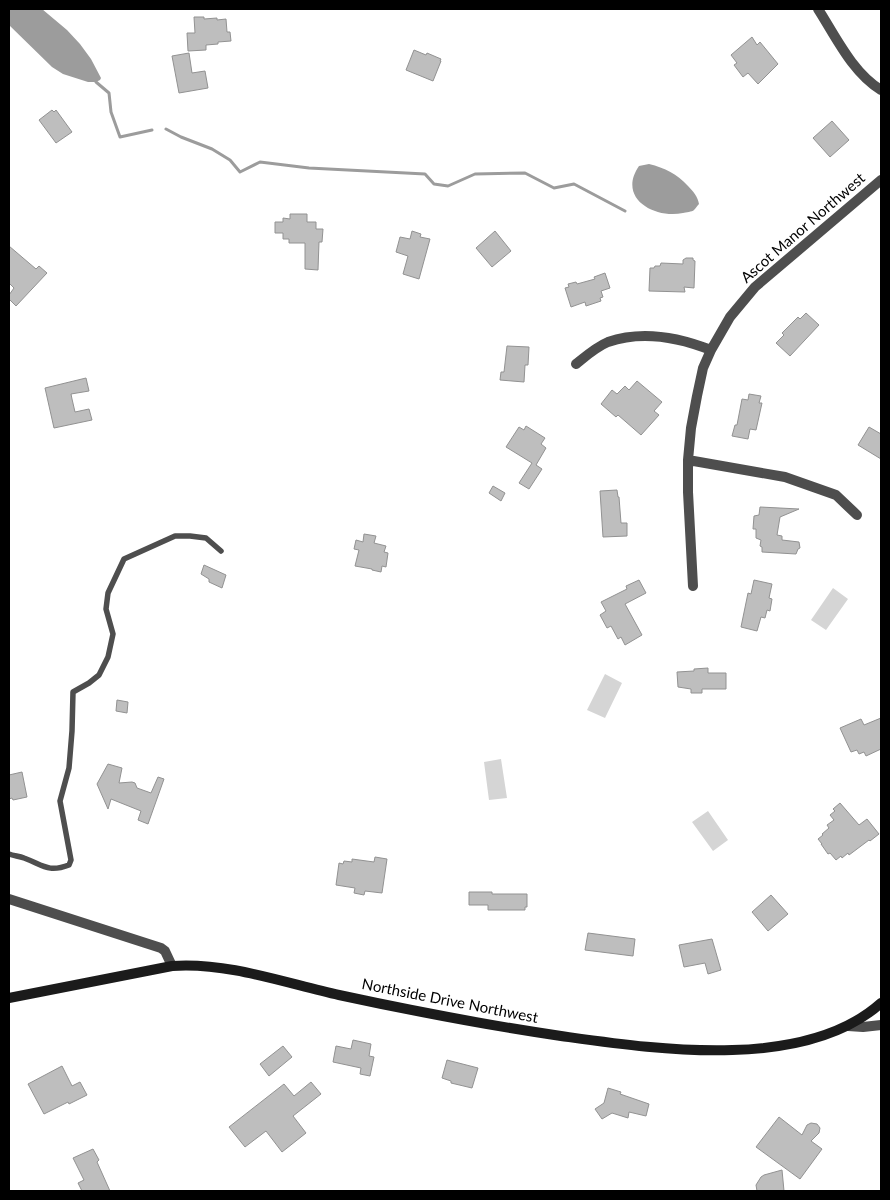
<svg xmlns="http://www.w3.org/2000/svg" width="890" height="1200" font-family="Lato,sans-serif">
  <style>
    .green { fill: #d5d5d5 }
    .water { fill: #9c9c9c }
    .lines { fill: none; stroke-linecap: round; stroke-linejoin: round }
    .stream { stroke: #9c9c9c; stroke-width: 3 }
    .building { fill: #bebebe; stroke: #929292 }
    .service { stroke: #4e4e4e; stroke-width: 5.5 }
    .minor { stroke: #4e4e4e; stroke-width: 10 }
    .tertiary { stroke: #4e4e4e; stroke-width: 10 }
    .secondary { stroke: #1b1b1b; stroke-width: 10 }
    .labels { text-anchor: middle; stroke-width: 5; stroke-linejoin: round; paint-order: stroke }
    .street-label { font-size: 15px; fill: #000; stroke: #fff }
  </style>
  <rect width="100%" height="100%" fill="#fff"/>
  <!-- green -->
  <path class="green" d="M 833,588 L 848,599 L 826,630 L 811,620 Z
    M 605,674 L 622,683 L 605,718 L 587,710 Z
    M 501,759 L 507,798 L 489,800 L 484,762 Z
    M 708,811 L 728,840 L 713,851 L 692,822 Z"/>
  <!-- water -->
  <path class="water" d="M 9,9 L 42,9 L 67,30 L 80,44 L 91,59 L 101,78 L 100,80 L 96,82 L 88,82 L 63,74 L 52,67 L 9,25 Z
    M 649,164 C 665,168 677,174 688,186 C 693,191 698,197 699,204 C 697,206 696,208 694,210 C 692,212 686,212 683,213 C 654,219 617,198 639,166 Z"/>
  <g class="lines">
    <!-- stream -->
    <path class="stream" d="M 96,82 L 109,93 L 111,112 L 120,137 L 152,130
      M 166,129 L 181,137 L 212,149 L 230,160 L 240,172 L 260,162 L 309,168 L 425,174 L 434,184 L 448,186 L 475,174 L 525,173 L 554,188 L 574,184 L 625,211"/>
  </g>
  <!-- building -->
  <path class="building" d="M 194,17 L 204,17 L 204,19 L 217,18 L 217,20 L 226,19 L 227,32 L 230,32 L 231,41 L 218,42 L 218,44 L 206,45 L 206,50 L 188,51 L 187,33 L 195,33 Z
    M 752,37 L 757,45 L 760,42 L 778,64 L 758,84 L 748,73 L 743,77 L 734,65 L 737,63 L 731,55 Z
    M 414,50 L 426,55 L 427,53 L 441,59 L 440,61 L 441,61 L 433,81 L 406,70 Z
    M 189,53 L 192,73 L 205,71 L 208,88 L 179,93 L 172,56 Z
    M 52,110 L 54,112 L 56,110 L 72,132 L 56,143 L 39,120 Z
    M 832,121 L 849,140 L 830,157 L 813,138 Z
    M 290,214 L 307,214 L 307,222 L 316,222 L 316,229 L 323,229 L 322,242 L 319,242 L 318,270 L 305,269 L 305,243 L 289,243 L 289,239 L 283,239 L 283,233 L 275,233 L 275,222 L 283,222 L 283,218 L 290,219 Z
    M 412,231 L 421,234 L 420,237 L 430,239 L 419,279 L 403,274 L 408,256 L 396,252 L 400,237 L 410,239 Z
    M 495,231 L 511,251 L 492,267 L 476,248 Z
    M 9,246 L 36,269 L 39,266 L 47,273 L 16,306 L 9,299 L 9,295 L 14,288 L 9,283 Z
    M 686,258 L 693,258 L 693,260 L 695,261 L 694,288 L 684,287 L 685,292 L 649,291 L 650,268 L 654,268 L 655,266 L 660,266 L 661,263 L 683,264 L 683,260 Z
    M 605,273 L 610,288 L 601,291 L 603,297 L 600,298 L 601,301 L 586,306 L 585,302 L 571,307 L 565,288 L 569,287 L 568,284 L 576,282 L 577,284 L 595,279 L 594,277 Z
    M 806,313 L 819,325 L 790,356 L 776,343 L 784,335 L 782,333 L 798,317 L 800,319 Z
    M 507,346 L 529,347 L 528,365 L 525,365 L 524,382 L 500,380 L 501,372 L 504,372 Z
    M 86,378 L 89,391 L 71,394 L 72,399 L 75,412 L 89,409 L 92,420 L 54,428 L 45,388 Z
    M 637,381 L 662,402 L 654,411 L 659,415 L 641,435 L 618,415 L 616,417 L 601,404 L 612,390 L 617,394 L 625,386 L 629,390 Z
    M 749,394 L 761,396 L 759,403 L 762,403 L 756,430 L 750,429 L 748,439 L 732,436 L 735,425 L 737,425 L 742,399 L 748,400 Z
    M 526,426 L 545,438 L 541,444 L 546,448 L 536,465 L 542,469 L 529,489 L 519,483 L 532,463 L 506,447 L 519,427 L 524,430 Z
    M 869,427 L 881,434 L 881,459 L 858,445 Z
    M 493,486 L 505,493 L 501,501 L 489,493 Z
    M 617,490 L 618,497 L 619,497 L 621,523 L 627,523 L 627,536 L 603,537 L 600,491 Z
    M 760,507 L 799,509 L 780,517 L 777,535 L 782,536 L 782,540 L 799,542 L 800,548 L 798,549 L 796,554 L 762,552 L 762,547 L 760,546 L 761,540 L 756,538 L 756,529 L 753,529 L 754,516 L 759,515 Z
    M 364,534 L 376,536 L 374,543 L 386,546 L 384,552 L 388,553 L 386,567 L 382,566 L 381,572 L 372,570 L 372,569 L 355,566 L 359,550 L 354,549 L 356,540 L 363,542 Z
    M 204,565 L 226,575 L 222,588 L 209,582 L 209,579 L 201,574 Z
    M 639,580 L 646,593 L 625,604 L 642,635 L 625,645 L 621,637 L 618,639 L 611,626 L 607,628 L 600,615 L 606,611 L 601,602 L 627,589 L 626,586 Z
    M 754,580 L 772,584 L 769,598 L 772,599 L 770,611 L 767,610 L 765,618 L 761,617 L 757,631 L 741,627 L 748,593 L 751,594 Z
    M 708,668 L 708,673 L 726,673 L 726,689 L 702,689 L 702,693 L 691,693 L 691,689 L 678,687 L 677,672 L 694,671 L 694,669 Z
    M 117,700 L 128,702 L 127,713 L 116,711 Z
    M 881,718 L 881,749 L 866,756 L 864,752 L 859,754 L 857,750 L 851,752 L 840,728 L 861,719 L 864,725 Z
    M 108,764 L 122,768 L 119,783 L 132,782 L 135,783 L 137,788 L 151,793 L 158,777 L 164,779 L 148,824 L 138,820 L 141,811 L 111,799 L 108,809 L 97,784 Z
    M 22,772 L 27,797 L 13,800 L 12,798 L 9,799 L 9,775 Z
    M 840,803 L 859,825 L 867,819 L 879,834 L 870,841 L 869,840 L 849,855 L 848,853 L 842,858 L 841,856 L 836,860 L 830,853 L 828,854 L 821,844 L 822,844 L 818,839 L 823,835 L 822,834 L 829,828 L 827,825 L 834,820 L 830,815 L 835,811 L 833,809 Z
    M 375,857 L 387,859 L 382,893 L 365,891 L 364,895 L 354,893 L 355,888 L 336,885 L 339,863 L 343,864 L 344,861 L 352,862 L 352,859 L 374,862 Z
    M 469,892 L 492,892 L 492,894 L 527,894 L 527,907 L 525,907 L 525,910 L 488,910 L 488,905 L 469,905 Z
    M 771,895 L 788,914 L 768,931 L 752,912 Z
    M 588,933 L 635,939 L 633,956 L 585,950 Z
    M 712,939 L 721,970 L 708,974 L 705,963 L 684,967 L 679,945 Z
    M 353,1040 L 371,1044 L 369,1056 L 374,1057 L 370,1076 L 360,1074 L 361,1068 L 333,1062 L 336,1046 L 351,1049 Z
    M 283,1046 L 292,1057 L 269,1076 L 260,1064 Z
    M 447,1060 L 478,1068 L 472,1088 L 451,1083 L 451,1081 L 442,1078 Z
    M 62,1066 L 72,1086 L 80,1082 L 87,1095 L 69,1104 L 68,1102 L 44,1114 L 28,1084 Z
    M 311,1082 L 321,1094 L 293,1116 L 306,1133 L 282,1152 L 266,1131 L 245,1147 L 229,1127 L 284,1084 L 294,1096 Z
    M 608,1088 L 621,1092 L 620,1094 L 649,1104 L 646,1116 L 629,1112 L 628,1118 L 612,1113 L 602,1119 L 595,1109 L 604,1103 Z
    M 779,1117 L 802,1135 L 807,1125 L 811,1123 L 817,1124 L 820,1128 L 819,1133 L 811,1141 L 822,1149 L 800,1179 L 756,1147 Z
    M 93,1149 L 99,1160 L 97,1162 L 110,1191 L 82,1191 L 78,1183 L 84,1180 L 73,1158 Z
    M 782,1170 L 784,1191 L 757,1191 L 756,1185 L 761,1177 L 764,1175 Z"/>
  <g class="lines">
    <!-- service -->
    <path class="service" d="M 9,854 C 14,856 19,856 24,858 C 43,865 48,873 69,865 L 71,860 L 60,801 L 69,768 L 72,731 L 73,692 L 89,683 L 99,675 L 108,657 L 113,634 L 106,609 L 108,593 L 124,559 L 175,536 L 190,536 L 206,538 L 221,551"/>
    <!-- minor -->
    <path class="minor" d="M 818,9 C 836,37 852,72 881,90
      M 576,364 C 586,356 596,347 608,342 C 642,330 678,337 711,350
      M 688,460 L 785,477 L 836,495 L 857,515
      M 693,586 L 688,492 L 688,460 L 691,428 L 697,396 L 703,368 L 711,350 L 730,317 L 755,287 L 881,180
      M 9,899 L 161,948 L 165,951 L 172,966"/>
    <!-- tertiary -->
    <path class="tertiary" d="M 848,1026 L 863,1027 L 881,1025"/>
    <!-- secondary -->
    <path class="secondary" d="M 9,998 L 172,966 C 228,962 285,983 339,995 C 413,1011 486,1025 561,1036 C 655,1049 804,1072 881,1003"/>
  </g>
  <g class="labels">
    <!-- street labels -->
    <g class="street-label">
      <text transform="translate(803 228) rotate(-41)" y="5">Ascot Manor Northwest</text>
      <text transform="translate(450 1001) rotate(11)" y="5">Northside Drive Northwest</text>
    </g>
  </g>
  <!-- border -->
  <rect width="890" height="1200" fill="none" stroke="#000000" stroke-width="20"/>
</svg>
